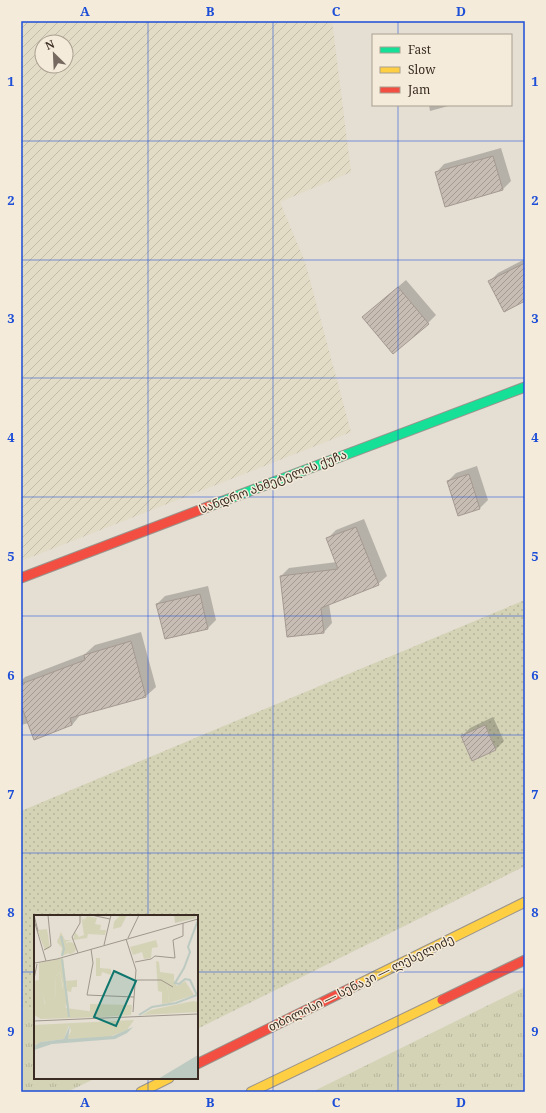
<svg xmlns="http://www.w3.org/2000/svg" width="546" height="1113" font-family="'Noto Serif','Noto Sans Georgian',serif">
  <style>
    .farmland { fill: url(#farmland-furrows); fill-rule: evenodd }
    .grass { fill: url(#grass-tufts) }
    .garden { fill: url(#garden-dots) }
    .shadow { fill: #0003 }
    .building { fill: url(#building-hatch); stroke: #a59a92 }
    .lines { fill: none; stroke-linecap: round; stroke-linejoin: round }
    .fast-casing { stroke: #9a938b; stroke-width: 11 }
    .slow-casing { stroke: #9a938b; stroke-width: 11 }
    .jam-casing { stroke: #9a938b; stroke-width: 11 }
    .fast { stroke: #16e098; stroke-width: 9 }
    .slow { stroke: #ffcf43; stroke-width: 9 }
    .jam { stroke: #f24e42; stroke-width: 9 }
    .grid { fill: none; stroke: #1d4ed8; stroke-width: 1; stroke-opacity: 0.55 }
    .labels { text-anchor: middle; stroke-width: 3; stroke-linejoin: round; paint-order: stroke }
    .street-label { font-size: 12px; fill: #3a2c22; stroke: #f4ebda }
    .inset-river { fill: none; stroke: #bccac1; stroke-width: 2 }
    .inset-road { fill: none; stroke: #a0978c; stroke-width: 1 }
    .view { fill: #0f766e; fill-opacity: 0.15; stroke: #0f766e; stroke-width: 2 }
    .inset-edge { fill: none; stroke: #3a2c22; stroke-width: 2 }
    .neatline { fill: none; stroke: #1d4ed8; stroke-width: 1.5 }
    .grid-label { font-size: 13px; text-anchor: middle; font-weight: bold; fill: #1d4ed8 }
  </style>
  <defs>
    <pattern id="farmland-furrows" width="10" height="10" patternUnits="userSpaceOnUse"><rect width="10" height="10" fill="#e2dbc5"/><path d="M-1 1l2-2M0 10L10 0M9 11l2-2" fill="none" stroke="#c3bca9"/></pattern>
    <pattern id="grass-tufts" width="24" height="20" patternUnits="userSpaceOnUse"><rect width="24" height="20" fill="#d4d3b6"/><path d="M3 7l-1-3M5 7V3M7 7l1-3M15 17l-1-3M17 17v-4M19 17l1-3" fill="none" stroke="#b7b59c"/></pattern>
    <pattern id="garden-dots" width="8" height="8" patternUnits="userSpaceOnUse"><rect width="8" height="8" fill="#d4d3b6"/><path d="M2 2h.1M6 6h.1" fill="none" stroke="#b7b59c" stroke-width="1.8" stroke-linecap="round"/></pattern>
    <pattern id="building-hatch" width="6" height="6" patternUnits="userSpaceOnUse"><rect width="6" height="6" fill="#c8bdb4"/><path d="M-1 1l2-2M0 6l6-6M5 7l2-2" fill="none" stroke="#a39a92"/></pattern>
  </defs>
  <rect width="100%" height="100%" fill="#e4ded3"/>
  <!-- farmland -->
  <path class="farmland" d="M 21,21 L 212,21 L 213,23 L 221,21 L 332,21 L 351,172 L 280,202 L 305,262 L 351,432 L 21,561 ZM 42,42 L 66,42 L 66,66 L 42,66 Z"/>
  <!-- grass -->
  <path class="grass" d="M 525,987 L 525,1092 L 312,1092 Z
    M 35,1008 L 35,1078 L 96,1078 L 67,1092 L 21,1092 L 21,1010 Z"/>
  <!-- garden -->
  <path class="garden" d="M 525,600 L 525,866 L 197,1029 L 197,916 L 35,916 L 35,1008 L 21,1010 L 21,811 Z"/>
  <!-- shadow -->
  <path class="shadow" d="M 429,105 L 452,105 L 430,111 Z
    M 501,148 L 511,181 L 503,189 L 436,173 L 444,164 Z
    M 525,259 L 525,300 L 489,282 L 498,273 Z
    M 406,280 L 436,315 L 428,323 L 372,309 Z
    M 477,466 L 488,500 L 480,508 L 459,515 L 448,481 L 456,473 Z
    M 364,519 L 387,576 L 378,584 L 329,604 L 332,623 L 324,632 L 288,636 L 281,576 L 289,568 L 337,562 L 327,539 L 336,530 Z
    M 208,586 L 216,620 L 208,628 L 165,638 L 157,604 L 165,596 Z
    M 141,632 L 156,687 L 146,696 L 81,714 L 72,725 L 29,723 L 21,725 L 21,681 L 25,677 L 85,654 L 95,645 Z
    M 493,717 L 504,741 L 496,749 L 472,759 L 462,736 L 470,728 Z"/>
  <!-- building -->
  <path class="building" d="M 493,156 L 503,190 L 445,207 L 435,172 Z
    M 525,263 L 525,301 L 504,312 L 488,281 Z
    M 398,287 L 429,324 L 393,354 L 362,317 Z
    M 469,474 L 480,509 L 458,516 L 447,481 Z
    M 356,527 L 379,585 L 321,608 L 324,633 L 287,637 L 280,576 L 338,569 L 326,538 Z
    M 200,594 L 208,629 L 165,639 L 156,604 Z
    M 131,641 L 146,697 L 70,718 L 72,725 L 34,740 L 21,705 L 21,684 L 85,660 L 84,655 Z
    M 485,725 L 496,750 L 472,761 L 461,736 Z"/>
  <g class="lines">
    <defs>
      <path id="fast" d="M 210,506 L 525,387"/>
      <path id="slow" d="M 357,985 L 525,902
        M 141,1092 L 169,1078
        M 251,1092 L 442,1000"/>
      <path id="jam" d="M 21,578 L 210,506
        M 442,1000 L 525,960
        M 197,1064 L 357,985"/>
    </defs>
    <!-- fast casing -->
    <use href="#fast" class="fast-casing"/>
    <!-- slow casing -->
    <use href="#slow" class="slow-casing"/>
    <!-- jam casing -->
    <use href="#jam" class="jam-casing"/>
    <!-- fast -->
    <use href="#fast" class="fast"/>
    <!-- slow -->
    <use href="#slow" class="slow"/>
    <!-- jam -->
    <use href="#jam" class="jam"/>
  </g>
  <!-- grid -->
  <path class="grid" d="M 148,21 L 148,916M 273,21 L 273,1092M 398,21 L 398,35M 398,105 L 398,1092M 21,141 L 525,141M 21,260 L 525,260M 21,378 L 525,378M 21,497 L 525,497M 21,616 L 525,616M 21,735 L 525,735M 21,853 L 525,853M 21,972 L 35,972M 197,972 L 525,972M 148,1078 L 148,1092"/>
  <g class="labels">
    <!-- street labels -->
    <g class="street-label">
      <text transform="translate(273 482) rotate(-21)" y="4">სანდრო ახმეტელის ქუჩა</text>
      <text transform="translate(361 983) rotate(-26)" y="4">თბილისი — სენაკი — ლესელიძე</text>
    </g>
  </g>
  <!-- overview -->
  <g transform="translate(34 915)">
    <rect width="164" height="164" fill="#e4ded3"/>
    <path d="M 13,14 L 16,33 L 11,35 L 3,15 ZM30 33a6 6 0 1 1 12 0a6 6 0 1 1-12 0ZM 26,57 L 32,93 L 61,97 L 69,102 L 7,104 L 0,100 L 0,75 L 9,81 L 11,89 L 21,84 L 22,61 ZM 140,65 L 143,71 L 151,66 L 160,80 L 135,88 L 133,66 ZM 159,86 L 164,87 L 164,97 L 108,100 L 117,95 ZM 100,105 L 93,115 L 75,122 L 33,124 L 37,116 L 35,110 L 30,124 L 7,127 L 0,131 L 0,110 Z" fill="#d4d3b6"/>
    <path d="M 47,0 L 49,5 L 52,0 L 49,7 L 53,1 L 63,3 L 61,9 L 67,10 L 66,15 L 72,15 L 71,20 L 54,19 L 53,23 L 39,25 L 41,17 L 45,22 L 50,20 ZM 27,17 L 31,25 L 38,25 L 32,27 L 33,39 L 27,41 L 28,33 L 23,27 ZM 29,43 L 35,93 L 27,85 L 29,71 L 26,57 L 22,61 L 21,84 L 13,93 L 9,81 L 0,75 L 0,66 L 5,65 L 5,48 Z" fill="#d4d3b6"/>
    <path d="M 29,96 L 53,97 L 57,101 L 24,100 Z" fill="#d4d3b6"/>
    <path d="M 140,0 L 161,0 L 162,3 L 141,8 Z" fill="#cfceb5"/>
    <path d="M 93,0 L 87,12 L 79,14 L 80,7 L 85,1 ZM 122,25 L 124,32 L 118,33 L 117,43 L 110,44 L 108,37 L 99,40 L 96,32 ZM 62,43 L 66,43 L 66,53 L 77,54 L 77,60 L 68,57 L 67,61 L 62,61 ZM 122,46 L 125,47 L 126,57 L 140,59 L 140,65 L 133,66 L 135,88 L 128,89 L 128,77 L 124,76 ZM 43,65 L 43,72 L 38,72 L 37,77 L 33,76 L 32,66 ZM 56,89 L 98,90 L 97,100 L 69,102 L 56,97 Z" fill="#d4d3b6"/>
    <path d="M 36,110 L 34,124 L 79,121 L 99,112 L 93,118 L 81,124 L 18,129 L 0,135 L 0,131 L 7,127 L 30,124 ZM 164,140 L 164,164 L 124,164 Z" fill="#bccac1"/>
    <path class="inset-river" d="M 27,21 L 30,34 L 28,41M 28,44 L 35,102M 105,100 L 118,92 L 142,88 L 163,80 L 156,65 L 151,64 L 145,69 L 141,68 L 150,53 L 156,37 L 154,32 L 164,5"/>
    <path class="inset-road" d="M 0,0 L 4,16M 57,0 L 76,4M 0,5 L 12,46M 94,23 L 105,0M 92,24 L 102,55 L 99,97M 70,30 L 77,0M 57,34 L 59,48 L 53,80 L 100,82M 10,35 L 17,31 L 14,0M 44,38 L 38,22 L 46,8 L 46,0M 101,47 L 117,44 L 121,41 L 141,43 L 139,25 L 149,21 L 149,8M 1,48 L 23,44 L 164,4M 0,64 L 3,49M 102,65 L 127,65 L 139,72M 0,106 L 164,99"/>
    <path class="view" d="M 80,56 L 102,66 L 82,111 L 60,102 Z"/>
    <rect width="164" height="164" class="inset-edge"/>
  </g>
  <!-- border -->
  <rect width="546" height="1113" fill="none" stroke="#f4ebda" stroke-width="44"/>
  <!-- legend -->
  <rect x="372" y="34" width="140" height="72" fill="#f4ebda" stroke="#aa9f90"/>
  <rect x="380" y="47" width="20" height="6" fill="#16e098" stroke="#aa9f90"/>
  <text x="408" y="54" font-size="12" fill="#3a2c22">Fast</text>
  <rect x="380" y="67" width="20" height="6" fill="#ffcf43" stroke="#aa9f90"/>
  <text x="408" y="74" font-size="12" fill="#3a2c22">Slow</text>
  <rect x="380" y="87" width="20" height="6" fill="#f24e42" stroke="#aa9f90"/>
  <text x="408" y="94" font-size="12" fill="#3a2c22">Jam</text>
  <!-- north arrow -->
  <g transform="translate(54 54) rotate(336)"><circle r="19" fill="#f4ebda" stroke="#aa9f90"/>
  <path d="M0-3L7 15L0 10L-7 15Z" fill="#766a60"/>
  <text y="-6" font-size="11" font-weight="bold" text-anchor="middle" fill="#3a2c22">N</text>
  </g>
  <rect x="22" y="22" width="502" height="1069" class="neatline"/>
  <g class="grid-label">
    <text x="85" y="16">A</text>
    <text x="210" y="16">B</text>
    <text x="336" y="16">C</text>
    <text x="461" y="16">D</text>
    <text x="11" y="86">1</text>
    <text x="535" y="86">1</text>
    <text x="11" y="205">2</text>
    <text x="535" y="205">2</text>
    <text x="11" y="323">3</text>
    <text x="535" y="323">3</text>
    <text x="11" y="442">4</text>
    <text x="535" y="442">4</text>
    <text x="11" y="561">5</text>
    <text x="535" y="561">5</text>
    <text x="11" y="680">6</text>
    <text x="535" y="680">6</text>
    <text x="11" y="799">7</text>
    <text x="535" y="799">7</text>
    <text x="11" y="917">8</text>
    <text x="535" y="917">8</text>
    <text x="11" y="1036">9</text>
    <text x="535" y="1036">9</text>
    <text x="85" y="1107">A</text>
    <text x="210" y="1107">B</text>
    <text x="336" y="1107">C</text>
    <text x="461" y="1107">D</text>
  </g>
</svg>
